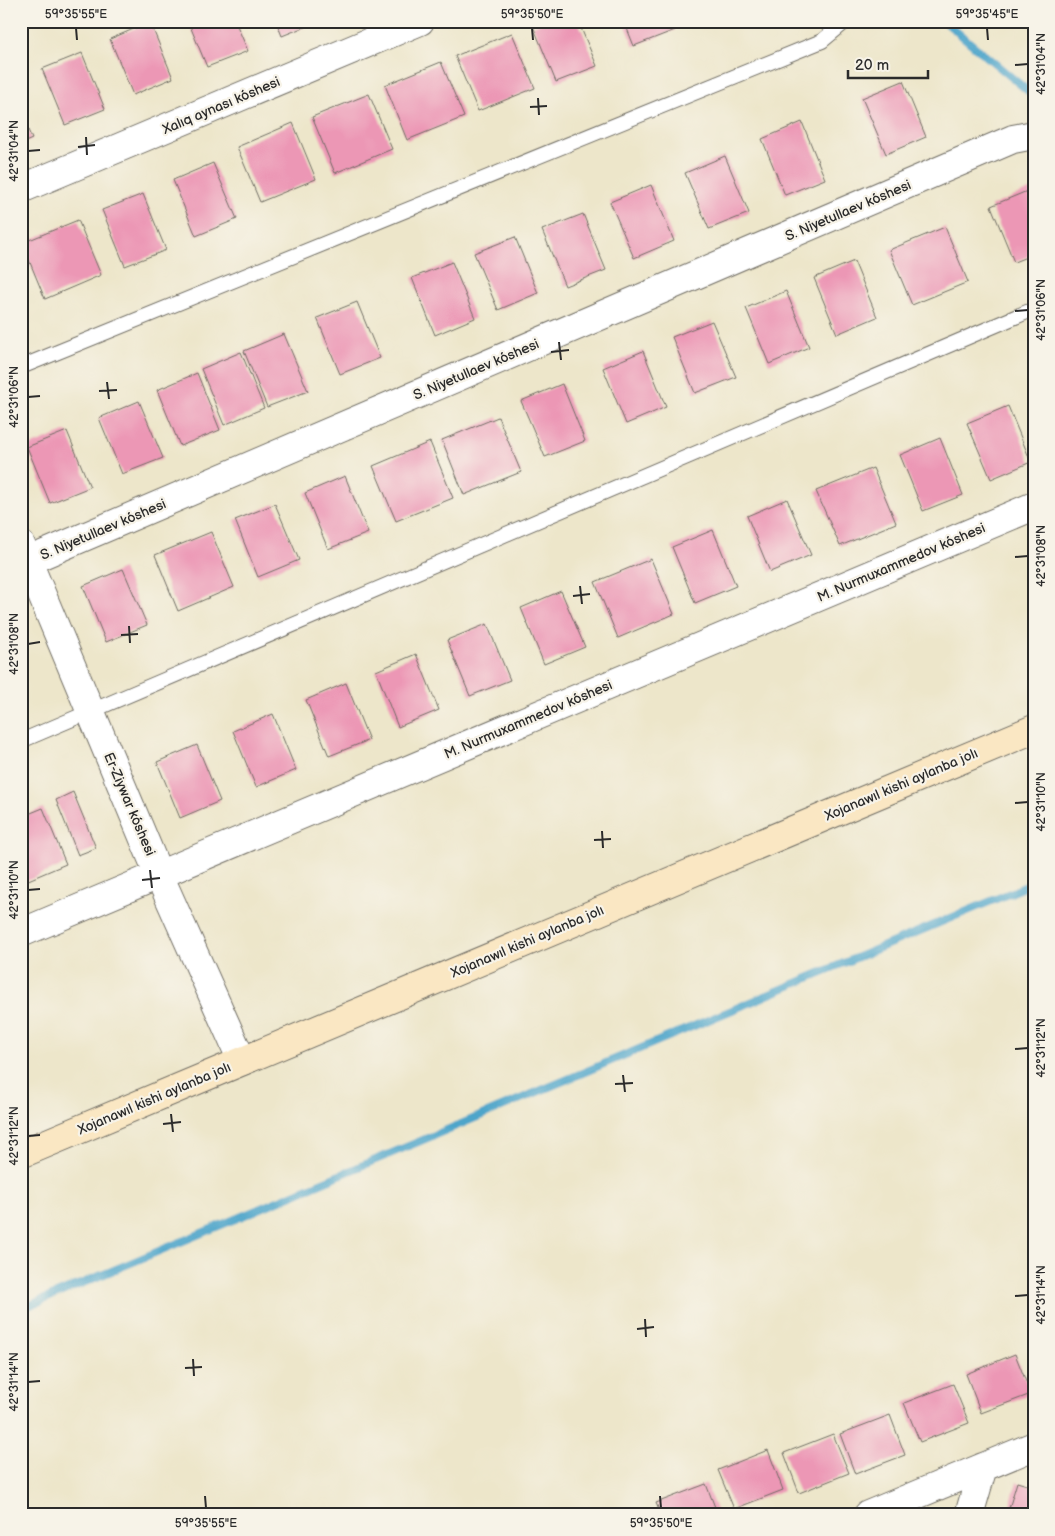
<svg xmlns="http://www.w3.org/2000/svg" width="1055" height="1536" font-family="'Balsamiq Sans',sans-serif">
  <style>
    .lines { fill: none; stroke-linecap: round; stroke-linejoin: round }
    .stream { stroke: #4da5ca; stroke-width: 8 }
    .building { fill: #ec97b5 }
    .lane-casing { stroke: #6f6c63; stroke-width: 16 }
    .street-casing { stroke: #6f6c63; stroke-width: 30 }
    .secondary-casing { stroke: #6f6c63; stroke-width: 30 }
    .lane { stroke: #fff; stroke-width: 14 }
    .street { stroke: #fff; stroke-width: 28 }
    .secondary { stroke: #fae7c3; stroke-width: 28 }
    .ticks { fill: none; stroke: #2b2b2b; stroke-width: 2 }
    .labels { text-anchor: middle; stroke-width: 4.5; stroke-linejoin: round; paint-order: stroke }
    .street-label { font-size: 14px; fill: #2b2b2b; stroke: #f7f3e8 }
    .neatline { fill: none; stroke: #2b2b2b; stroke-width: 2 }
    .ticks-label { font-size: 12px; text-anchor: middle; fill: #2b2b2b }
  </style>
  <rect width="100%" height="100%" fill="#f7f3e8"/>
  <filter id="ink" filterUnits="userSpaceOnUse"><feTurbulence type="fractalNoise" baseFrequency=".02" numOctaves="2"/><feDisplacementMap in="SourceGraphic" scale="10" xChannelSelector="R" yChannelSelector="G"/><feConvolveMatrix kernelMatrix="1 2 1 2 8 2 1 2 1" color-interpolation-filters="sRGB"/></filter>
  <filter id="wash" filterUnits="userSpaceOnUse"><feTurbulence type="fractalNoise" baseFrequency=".0096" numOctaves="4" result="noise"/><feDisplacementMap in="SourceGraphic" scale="20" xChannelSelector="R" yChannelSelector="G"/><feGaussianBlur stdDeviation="1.12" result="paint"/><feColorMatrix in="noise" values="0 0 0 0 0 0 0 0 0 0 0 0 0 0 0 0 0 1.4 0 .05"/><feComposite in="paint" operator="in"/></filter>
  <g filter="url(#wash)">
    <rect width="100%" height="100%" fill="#ede6ca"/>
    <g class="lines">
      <!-- stream -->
      <path class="stream" d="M 944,21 L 1034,96
        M 21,1309 L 1034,883"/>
    </g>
    <g id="blocks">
      <!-- building -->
      <path class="building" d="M 188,21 L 235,21 L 248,51 L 207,67 Z
        M 276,21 L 319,21 L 282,36 Z
        M 545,21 L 578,21 L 597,66 L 556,82 L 533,26 Z
        M 624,21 L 671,21 L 675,30 L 634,46 Z
        M 150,22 L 173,78 L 133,95 L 110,39 Z
        M 512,33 L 535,88 L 478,111 L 455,56 Z
        M 82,53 L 105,109 L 65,125 L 42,69 Z
        M 441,62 L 464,117 L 407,140 L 385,85 Z
        M 903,81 L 926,137 L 886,154 L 862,98 Z
        M 369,94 L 392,149 L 335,173 L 312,117 Z
        M 21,114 L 32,139 L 21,144 Z
        M 802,122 L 825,179 L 785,195 L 762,139 Z
        M 293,123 L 316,179 L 260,202 L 237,147 Z
        M 725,156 L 749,213 L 709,229 L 685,173 Z
        M 213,163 L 237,219 L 196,236 L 173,180 Z
        M 651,185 L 674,241 L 634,258 L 610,202 Z
        M 1032,189 L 1034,195 L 1034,254 L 1014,262 L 991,206 Z
        M 143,194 L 166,250 L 125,266 L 102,210 Z
        M 583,214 L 606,270 L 565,286 L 542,230 Z
        M 78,220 L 101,275 L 45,299 L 22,243 Z
        M 945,227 L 968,282 L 912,305 L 889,250 Z
        M 515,237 L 538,293 L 498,310 L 474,253 Z
        M 854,261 L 877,317 L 837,334 L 814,278 Z
        M 452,262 L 475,318 L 435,335 L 412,278 Z
        M 786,291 L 809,347 L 769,364 L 746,308 Z
        M 357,302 L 380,358 L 340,374 L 317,318 Z
        M 712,321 L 736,377 L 695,393 L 672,337 Z
        M 284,334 L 308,391 L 267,407 L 244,351 Z
        M 643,351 L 666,407 L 626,424 L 603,368 Z
        M 241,352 L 264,408 L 224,425 L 201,369 Z
        M 197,373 L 220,430 L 180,446 L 157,390 Z
        M 562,384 L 585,441 L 545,457 L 521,401 Z
        M 139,401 L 163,458 L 122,474 L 99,418 Z
        M 1008,406 L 1031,462 L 991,479 L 967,423 Z
        M 498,417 L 521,472 L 464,495 L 442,440 Z
        M 67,431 L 90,487 L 50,503 L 27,447 Z
        M 940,438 L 963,495 L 923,511 L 900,455 Z
        M 430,442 L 453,498 L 396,521 L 373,466 Z
        M 873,468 L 896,523 L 840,546 L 816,491 Z
        M 345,476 L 368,533 L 328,549 L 305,493 Z
        M 787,499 L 811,555 L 770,572 L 747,516 Z
        M 275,504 L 299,560 L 258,577 L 235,520 Z
        M 713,530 L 736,586 L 695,603 L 672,547 Z
        M 211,532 L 234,587 L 178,611 L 155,555 Z
        M 651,559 L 674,614 L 618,638 L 595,582 Z
        M 123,569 L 147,625 L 106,642 L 83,586 Z
        M 561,591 L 585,647 L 544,664 L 521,608 Z
        M 487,624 L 510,680 L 470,696 L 447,640 Z
        M 416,654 L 439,710 L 398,727 L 376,671 Z
        M 346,683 L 369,740 L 329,756 L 306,700 Z
        M 273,714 L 296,770 L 256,787 L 233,731 Z
        M 197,745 L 220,801 L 180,818 L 157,762 Z
        M 73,792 L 96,848 L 78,855 L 56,800 Z
        M 43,808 L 66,864 L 26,881 L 21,869 L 21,817 Z
        M 1015,1354 L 1031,1394 L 981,1413 L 966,1374 Z
        M 953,1384 L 969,1423 L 920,1442 L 904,1403 Z
        M 890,1415 L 905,1455 L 855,1474 L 840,1434 Z
        M 833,1434 L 849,1473 L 799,1493 L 784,1453 Z
        M 768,1450 L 783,1490 L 734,1509 L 718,1470 Z
        M 1017,1482 L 1034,1487 L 1034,1515 L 1007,1515 Z
        M 706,1484 L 718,1515 L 661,1515 L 656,1503 Z"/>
    </g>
  </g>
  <g filter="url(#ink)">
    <use href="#blocks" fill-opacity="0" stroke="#6f6c63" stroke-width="1"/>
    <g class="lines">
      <defs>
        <path id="lane" d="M 21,367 L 822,41 L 846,21
          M 21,741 L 1034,309"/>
        <path id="street" d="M 21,189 L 420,21
          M 21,545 L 159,875 L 242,1061
          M 21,564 L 1013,139 L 1034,135
          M 21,933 L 1034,506
          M 868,1515 L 1034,1446
          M 969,1515 L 983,1467"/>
        <path id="secondary" d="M 21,1154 L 1034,729"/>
      </defs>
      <!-- lane casing -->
      <use href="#lane" class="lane-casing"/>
      <!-- street casing -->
      <use href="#street" class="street-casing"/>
      <!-- secondary casing -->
      <use href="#secondary" class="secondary-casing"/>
      <!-- lane -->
      <use href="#lane" class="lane"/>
      <!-- street -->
      <use href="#street" class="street"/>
      <!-- secondary -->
      <use href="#secondary" class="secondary"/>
    </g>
  </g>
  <!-- ticks -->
  <path class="ticks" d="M 76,28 L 77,40M 532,28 L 533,40M 987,28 L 988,40M 1015,65 L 1028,64M 538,98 L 539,115M 530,107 L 547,106M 86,137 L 87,155M 78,147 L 95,145M 28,151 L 40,150M 1015,311 L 1028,310M 559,342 L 561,360M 551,352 L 569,350M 107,382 L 109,399M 99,391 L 117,390M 28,397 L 40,396M 1015,557 L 1028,556M 580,586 L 582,604M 573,596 L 590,594M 129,626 L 130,643M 121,635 L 138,634M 28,644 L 40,642M 1015,803 L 1028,802M 602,831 L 603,848M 594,840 L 611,839M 150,870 L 152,888M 142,880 L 160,878M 28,890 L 40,889M 1015,1049 L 1028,1048M 623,1075 L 625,1092M 615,1084 L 633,1083M 171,1114 L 173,1132M 163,1124 L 181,1122M 28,1136 L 40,1135M 1015,1296 L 1028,1295M 645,1319 L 646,1337M 637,1329 L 654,1327M 193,1359 L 194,1376M 185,1368 L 202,1367M 28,1382 L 40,1381M 205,1496 L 206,1508M 660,1496 L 661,1508"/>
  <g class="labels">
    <!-- street labels -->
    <g class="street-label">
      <text transform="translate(221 105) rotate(-23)" y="5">Xalıq aynası kóshesi</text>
      <text transform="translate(848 210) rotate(-23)" y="5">S. Niyetullaev kóshesi</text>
      <text transform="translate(476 369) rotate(-23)" y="5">S. Niyetullaev kóshesi</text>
      <text transform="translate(103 529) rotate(-23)" y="5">S. Niyetullaev kóshesi</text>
      <text transform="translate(901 562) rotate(-23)" y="5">M. Nurmuxammedov kóshesi</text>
      <text transform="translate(528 719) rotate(-23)" y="5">M. Nurmuxammedov kóshesi</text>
      <text transform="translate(901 784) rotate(-23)" y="5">Xojanawıl kishi aylanba jolı</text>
      <text transform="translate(130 804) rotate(67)" y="5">Er-Ziywar kóshesi</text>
      <text transform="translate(527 941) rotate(-23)" y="5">Xojanawıl kishi aylanba jolı</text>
      <text transform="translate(154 1098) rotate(-23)" y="5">Xojanawıl kishi aylanba jolı</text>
    </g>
  </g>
  <!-- margin -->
  <rect width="1055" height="1536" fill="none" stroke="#f7f3e8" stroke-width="55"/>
  <!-- scale -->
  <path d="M848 70v8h80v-8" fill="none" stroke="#2b2b2b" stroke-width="2.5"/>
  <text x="855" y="70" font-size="15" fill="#2b2b2b" stroke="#f7f3e8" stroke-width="4" paint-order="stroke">20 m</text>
  <rect x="28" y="28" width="1000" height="1480" class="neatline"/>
  <g class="ticks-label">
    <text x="76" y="18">59°35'55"E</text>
    <text x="532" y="18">59°35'50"E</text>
    <text x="987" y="18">59°35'45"E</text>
    <text transform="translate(1041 64) rotate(-90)" y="4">42°31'04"N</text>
    <text transform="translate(14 151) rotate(-90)" y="4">42°31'04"N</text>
    <text transform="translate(1041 310) rotate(-90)" y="4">42°31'06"N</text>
    <text transform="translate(14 397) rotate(-90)" y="4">42°31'06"N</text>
    <text transform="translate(1041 556) rotate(-90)" y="4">42°31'08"N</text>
    <text transform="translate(14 644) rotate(-90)" y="4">42°31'08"N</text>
    <text transform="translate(1041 802) rotate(-90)" y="4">42°31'10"N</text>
    <text transform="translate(14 890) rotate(-90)" y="4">42°31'10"N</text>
    <text transform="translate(1041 1048) rotate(-90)" y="4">42°31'12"N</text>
    <text transform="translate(14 1136) rotate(-90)" y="4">42°31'12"N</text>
    <text transform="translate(1041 1295) rotate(-90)" y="4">42°31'14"N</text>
    <text transform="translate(14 1382) rotate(-90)" y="4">42°31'14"N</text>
    <text x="206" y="1527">59°35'55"E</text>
    <text x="661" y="1527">59°35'50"E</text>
  </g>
</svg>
